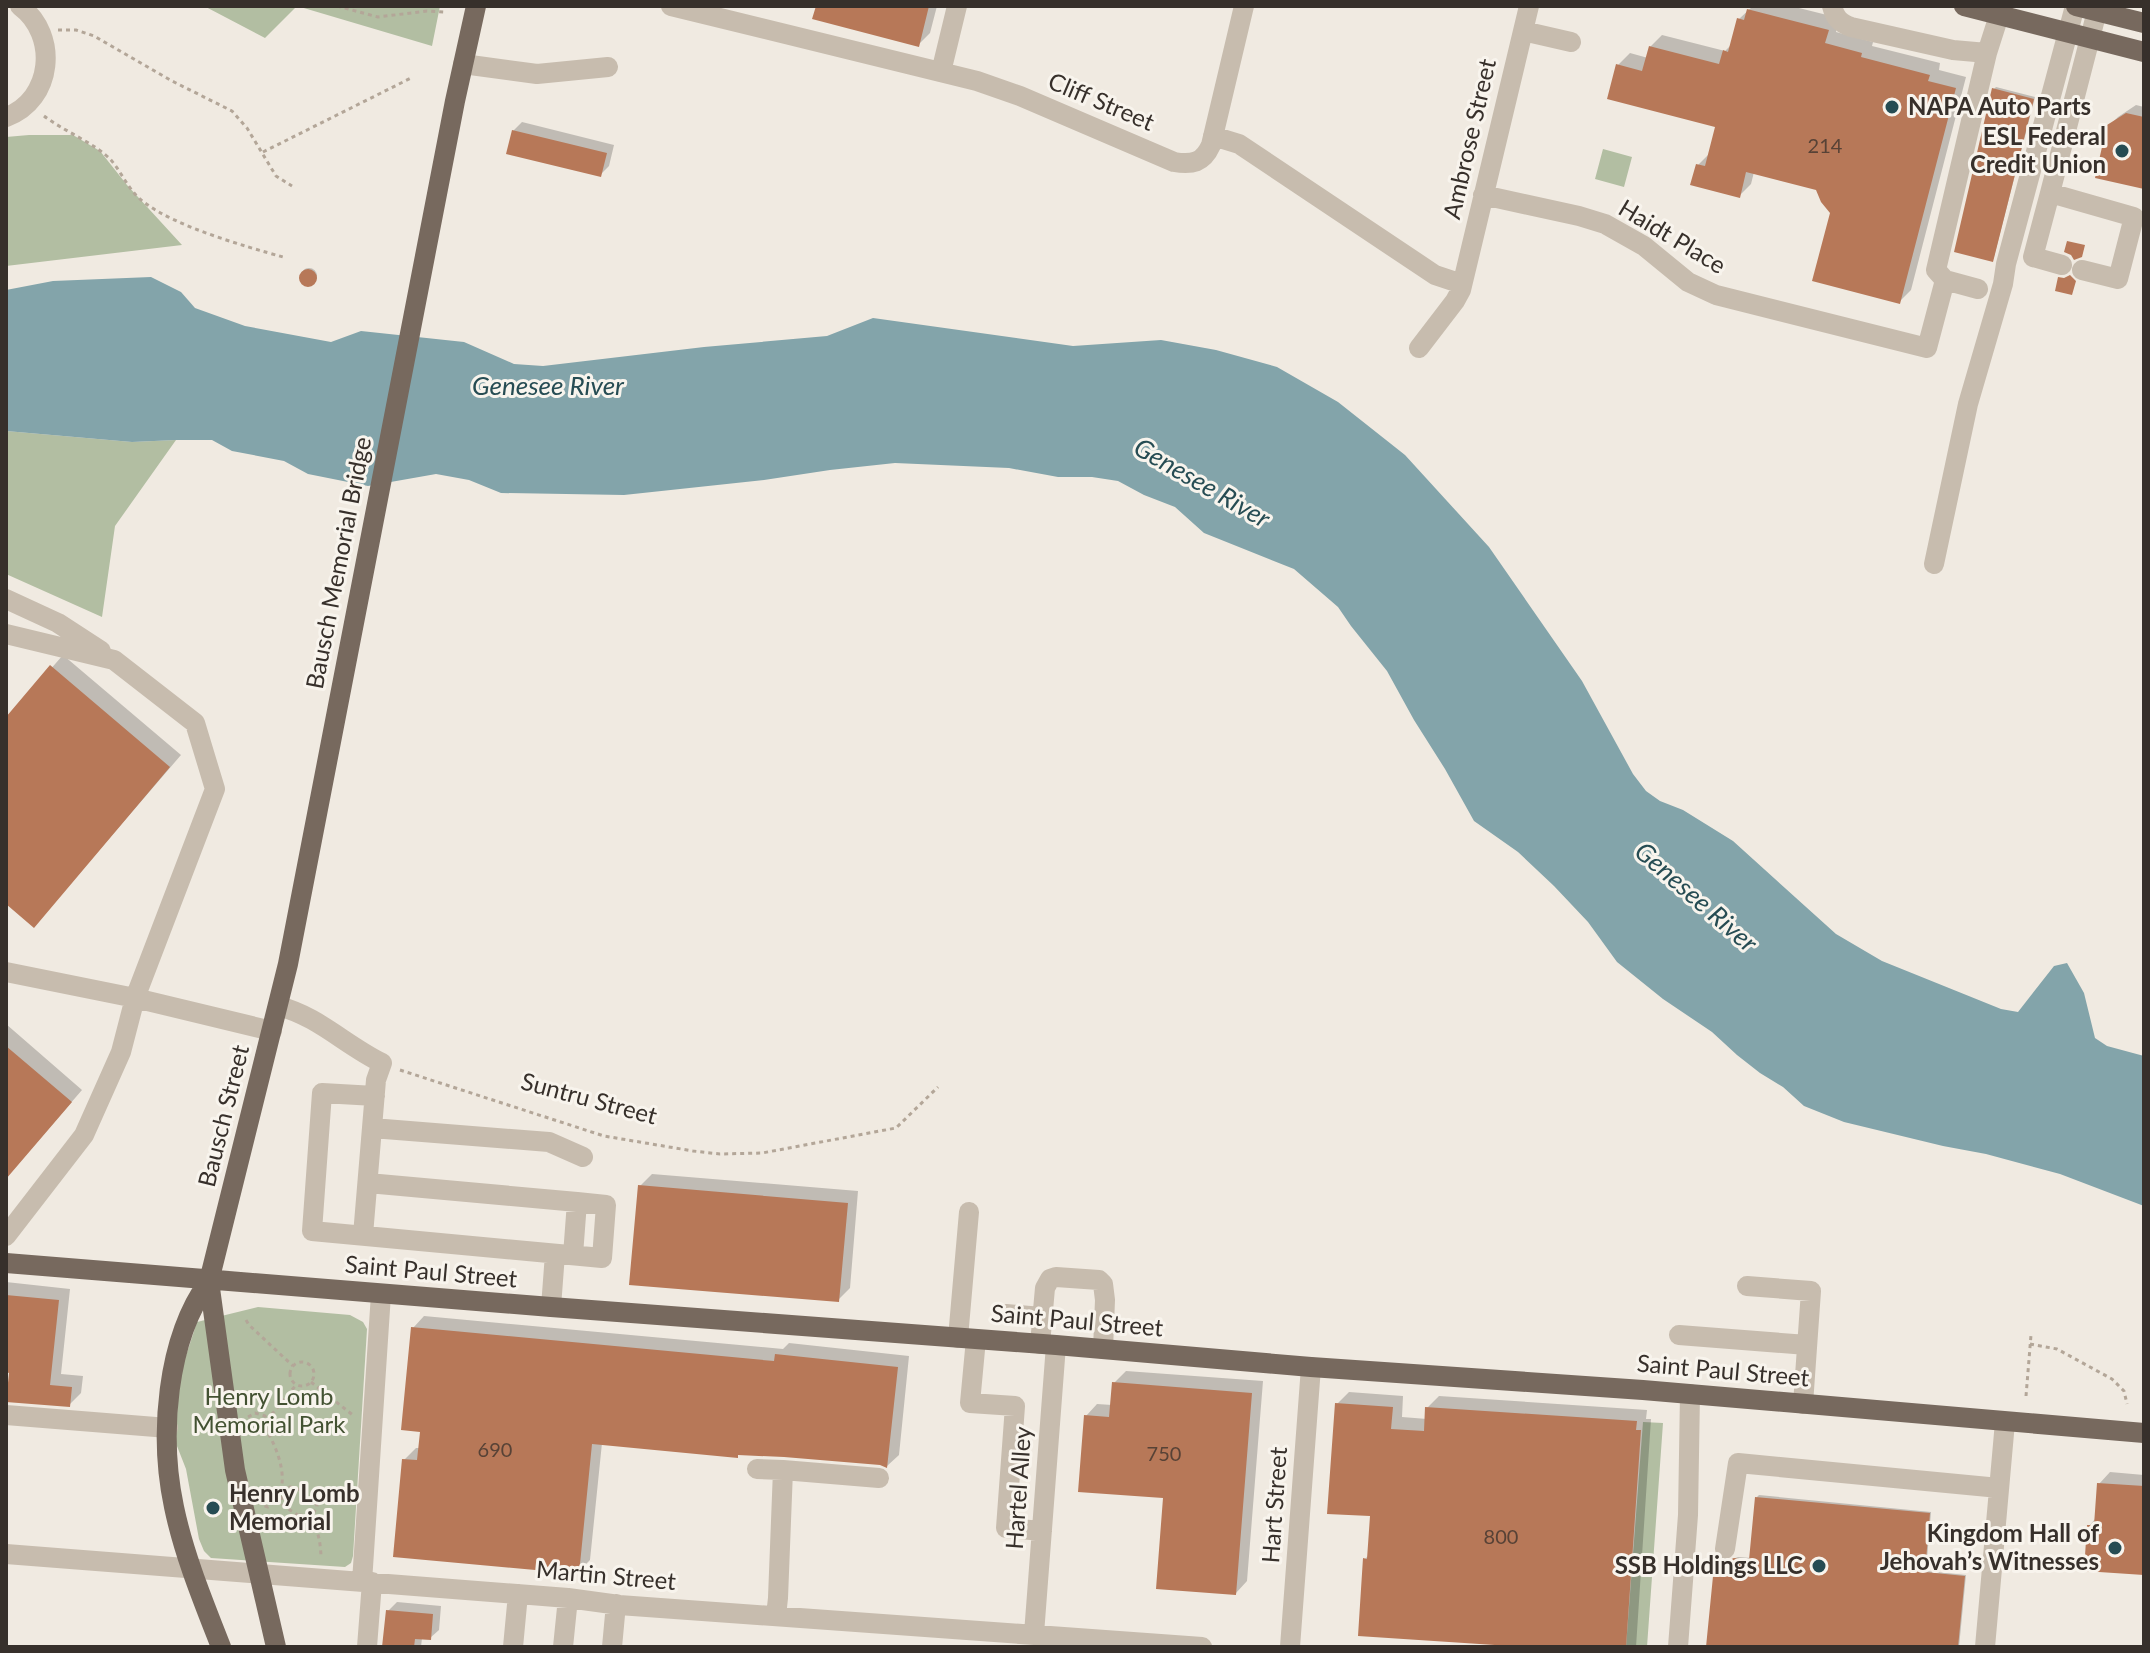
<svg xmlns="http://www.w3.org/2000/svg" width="2150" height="1653" font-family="Lato,sans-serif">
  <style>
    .green { fill: #b2bea2 }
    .water { fill: #83a4aa }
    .shadow { fill: #0003 }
    .building { fill: #b77858 }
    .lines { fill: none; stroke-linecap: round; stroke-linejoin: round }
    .path { stroke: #b3a698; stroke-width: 3; stroke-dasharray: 4 4; stroke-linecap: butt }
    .minor { stroke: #c7bcae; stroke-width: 20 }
    .major { stroke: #77695e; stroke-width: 20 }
    .poi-dot { fill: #264c53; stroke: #f8f4ed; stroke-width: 3 }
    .labels { text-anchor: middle; stroke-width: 6; stroke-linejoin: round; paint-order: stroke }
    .number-label { font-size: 20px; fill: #574236 }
    .street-label { font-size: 24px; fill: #37302b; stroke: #f8f4ed }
    .poi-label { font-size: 24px; font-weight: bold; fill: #37302b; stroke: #f8f4ed; text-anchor: end }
    .park-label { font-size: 24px; fill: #435232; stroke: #f8f4ed }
    .water-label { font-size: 26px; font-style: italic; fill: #264c53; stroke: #f8f4ed }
  </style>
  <rect width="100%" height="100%" fill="#f0eae1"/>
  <!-- green -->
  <path class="green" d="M 204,6 L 297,6 L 265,38 Z
    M 297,6 L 440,6 L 432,46 Z
    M 29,135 L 73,135 L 100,151 L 127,185 L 182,245 L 6,266 L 6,137 Z
    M 1603,149 L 1632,157 L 1624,187 L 1595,179 Z
    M 6,431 L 132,442 L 176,440 L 115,526 L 102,617 L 6,574 Z
    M 258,1307 L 350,1315 L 363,1322 L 367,1329 L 353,1556 L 351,1563 L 345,1567 L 211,1558 L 204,1551 L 199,1539 L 186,1469 L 175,1441 L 180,1374 L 197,1322 Z
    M 1643,1422 L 1663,1423 L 1647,1647 L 1626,1647 Z"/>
  <!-- water -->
  <path class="water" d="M 151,277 L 181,292 L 195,308 L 245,326 L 331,342 L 361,331 L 464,342 L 514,364 L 543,366 L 704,347 L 827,336 L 873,318 L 1073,346 L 1161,340 L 1216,350 L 1277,367 L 1338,402 L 1405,455 L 1489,547 L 1582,681 L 1633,774 L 1646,791 L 1660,801 L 1683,810 L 1733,841 L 1836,934 L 1882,961 L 2001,1009 L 2018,1012 L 2054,966 L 2067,963 L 2084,993 L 2095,1038 L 2107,1046 L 2144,1056 L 2144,1206 L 2060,1174 L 1986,1154 L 1943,1146 L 1844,1122 L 1804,1106 L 1783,1087 L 1760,1073 L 1737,1055 L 1712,1032 L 1663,999 L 1617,962 L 1588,922 L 1554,886 L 1518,852 L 1474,821 L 1445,769 L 1414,720 L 1387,671 L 1351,626 L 1338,607 L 1294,569 L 1204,533 L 1175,507 L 1144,495 L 1118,481 L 1092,477 L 1058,477 L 1009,468 L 895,463 L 830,470 L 764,480 L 624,495 L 501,493 L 469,480 L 436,474 L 368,486 L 308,474 L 284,461 L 232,451 L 212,440 L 176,440 L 132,442 L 6,431 L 6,290 L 53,281 Z"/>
  <!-- shadow -->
  <path class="shadow" d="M 818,6 L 937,6 L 930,33 L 918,45 Z
    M 1753,6 L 1791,6 L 1839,18 L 1836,32 L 1873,42 L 1872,46 L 1940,63 L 1939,70 L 1966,77 L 1911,290 L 1899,302 L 1832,212 L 1817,189 L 1754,172 L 1751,184 L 1739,196 L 1698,165 L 1710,153 L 1717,126 L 1618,65 L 1630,53 L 1648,58 L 1650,47 L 1662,35 L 1725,51 L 1732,44 L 1739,19 Z
    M 1996,87 L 2035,97 L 1994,257 L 1994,89 Z
    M 2136,105 L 2144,107 L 2144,187 L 2109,126 L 2118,117 Z
    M 522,122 L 614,145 L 609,166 L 600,175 L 513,131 Z
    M301 276a8 8 0 1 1 16 0a8 8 0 1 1-16 0Z
    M 63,655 L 181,755 L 45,913 L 6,901 L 6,720 Z
    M 6,1024 L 82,1090 L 6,1178 Z
    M 652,1174 L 858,1191 L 850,1288 L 838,1300 L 640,1186 Z
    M 6,1282 L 70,1289 L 61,1374 L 83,1376 L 81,1393 L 69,1405 L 11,1371 L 6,1370 Z
    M 424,1316 L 783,1349 L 789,1343 L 909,1356 L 899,1455 L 887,1466 L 881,1463 L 602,1443 L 590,1560 L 578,1572 L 404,1460 L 416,1448 L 420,1448 L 422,1430 L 413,1328 Z
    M 1126,1371 L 1263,1381 L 1247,1581 L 1236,1593 L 1165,1496 L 1086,1416 L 1097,1404 L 1112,1405 L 1114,1383 Z
    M 1349,1392 L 1403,1396 L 1402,1417 L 1427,1419 L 1427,1408 L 1439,1396 L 1647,1410 L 1646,1419 L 1651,1419 L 1636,1647 L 1534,1647 L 1365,1559 L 1369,1555 L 1372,1514 L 1337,1404 Z
    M 2110,1472 L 2144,1475 L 2144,1573 L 2089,1526 L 2096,1518 L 2099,1484 Z
    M 1759,1495 L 1931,1512 L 1926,1571 L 1966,1575 L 1959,1647 L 1708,1647 L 1716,1557 L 1718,1555 L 1727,1561 L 1738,1557 L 1751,1558 L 1757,1497 Z
    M 397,1602 L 441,1606 L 439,1630 L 430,1638 L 422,1638 L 421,1647 L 384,1647 L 388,1611 Z"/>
  <!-- building -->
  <path class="building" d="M 816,6 L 929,6 L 919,47 L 812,19 Z
    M 1747,9 L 1829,30 L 1825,43 L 1862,53 L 1861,57 L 1930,75 L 1928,81 L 1956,88 L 1900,304 L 1812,281 L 1830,213 L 1821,202 L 1816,190 L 1746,172 L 1740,198 L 1690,185 L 1696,164 L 1705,166 L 1715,127 L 1607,99 L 1616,64 L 1642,71 L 1649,46 L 1719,64 L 1723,50 L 1728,52 L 1737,18 L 1744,20 Z
    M 1992,88 L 2034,99 L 1993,262 L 1954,252 Z
    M 2126,113 L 2144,117 L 2144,189 L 2095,178 L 2107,125 Z
    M 512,130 L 607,153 L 601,177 L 506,154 Z
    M 2067,241 L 2085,245 L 2082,257 L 2074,260 L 2071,255 L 2064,252 Z
    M299 278a9 9 0 1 1 18 0a9 9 0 1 1-18 0Z
    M 2070,275 L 2076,281 L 2072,295 L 2055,291 L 2058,277 L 2064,278 Z
    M 50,665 L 170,767 L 34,928 L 6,904 L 6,717 Z
    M 6,1046 L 72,1102 L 6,1179 Z
    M 638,1185 L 848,1203 L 839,1302 L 629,1285 Z
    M 6,1295 L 59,1300 L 50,1385 L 72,1387 L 70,1407 L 6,1402 L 9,1373 L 6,1372 Z
    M 411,1327 L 774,1361 L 775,1354 L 898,1367 L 887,1468 L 880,1465 L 784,1457 L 738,1455 L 738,1458 L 592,1444 L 579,1574 L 393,1557 L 402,1459 L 417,1460 L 420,1432 L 401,1430 Z
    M 1112,1382 L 1252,1393 L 1236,1595 L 1156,1589 L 1163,1498 L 1078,1492 L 1084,1415 L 1109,1417 Z
    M 1335,1403 L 1393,1407 L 1391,1429 L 1424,1431 L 1425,1407 L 1637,1421 L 1636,1430 L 1641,1430 L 1626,1647 L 1525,1647 L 1358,1636 L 1363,1558 L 1367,1559 L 1370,1516 L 1327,1514 Z
    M 2097,1483 L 2144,1486 L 2144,1575 L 2084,1571 L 2087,1525 L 2094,1525 Z
    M 1755,1497 L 1930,1513 L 1925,1572 L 1965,1576 L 1958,1647 L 1706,1647 L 1715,1556 L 1724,1562 L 1734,1558 L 1749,1560 Z
    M 386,1610 L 433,1614 L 431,1640 L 415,1639 L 414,1647 L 382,1647 Z"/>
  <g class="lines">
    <!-- path -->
    <path class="path" d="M 337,6 L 378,17 L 427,11 L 444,12
      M 58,30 L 76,30 L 94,36 L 172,81 L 232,111 L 247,128 L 276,176 L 292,186
      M 44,116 C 62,130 96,144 111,160 C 123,174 129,192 145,203 C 177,227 244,246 283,257
      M 263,152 L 413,77
      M 400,1070 L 604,1136 L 693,1151 L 720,1154 L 762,1153 L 896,1128 L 938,1087
      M 246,1320 L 249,1325 L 293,1366
      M 2030,1344 L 2057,1349 L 2112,1379 L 2124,1391 L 2127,1404
      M290 1374a12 12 0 1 1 24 0a12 12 0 1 1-24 0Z
      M 311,1382 L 354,1416
      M 2026,1396 L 2031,1335
      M 248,1417 L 255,1413 L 265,1416 L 269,1424 L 268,1433
      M 269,1422 L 272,1414 L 296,1385
      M 249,1424 C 254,1431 259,1436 268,1433 C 280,1454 293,1491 268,1507 L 262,1505
      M 299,1515 L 312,1516 L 317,1506 C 312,1495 302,1489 290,1487 L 281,1494 L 283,1505 C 309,1525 319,1517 321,1556"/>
    <!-- minor -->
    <path class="minor" d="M 671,6 L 977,81 L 1020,96 L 1174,162 C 1192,165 1203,163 1211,145 L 1244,6
      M 1832,6 C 1835,18 1840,23 1851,27 L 1953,50 L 1987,53 L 2002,6
      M 1523,31 L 1571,42
      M 463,64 L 537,74 L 608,67
      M 941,72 L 957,6
      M 6,117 C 53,100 59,35 20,6
      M 1213,136 L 1239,144 L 1435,275 L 1462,284
      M 2050,193 L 2033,257 L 2062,265
      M 1483,195 L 1579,216 L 1605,224 L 1644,246 L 1688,282 L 1716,295 L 1927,348 L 1945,280 L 1936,270 L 1987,53
      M 2082,270 L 2118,279 L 2134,217 L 2050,193 L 2097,11
      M 1945,280 L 1978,289
      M 1419,348 L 1455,301 L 1461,290 L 1529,6
      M 1934,564 L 1968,404 L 2003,284 L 2006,264 L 2075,6
      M 6,599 L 58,623 L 101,651
      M 6,634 L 114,660 L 195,723 L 215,789 L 135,998 L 6,972
      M 278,1006 C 318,1016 345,1045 382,1063 L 376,1080 L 363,1235
      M 375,1096 L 322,1093 L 312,1231 L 602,1258 L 606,1205 L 577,1202
      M 372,1128 L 549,1142 L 583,1157
      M 368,1183 L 577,1202 L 573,1255
      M 6,1236 L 84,1135 L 121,1052 L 135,998 L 272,1031
      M 1747,1286 L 1811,1291 L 1803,1404
      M 551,1307 L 555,1254
      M 1006,1314 L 1042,1317
      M 1679,1335 L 1807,1345
      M 958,1338 L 969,1212
      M 976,1339 L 970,1403 L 1015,1406 L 1006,1528 L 1042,1531
      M 1040,1344 L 1045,1288 L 1050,1279 L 1056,1277 L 1099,1280 L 1103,1284 L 1105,1300 L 1103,1349
      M 6,1415 L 168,1428
      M 757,1469 L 783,1470 L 778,1598 L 776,1616
      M 783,1470 L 879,1478
      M 1725,1549 L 1738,1463 L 1999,1488
      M 6,1554 L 568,1598 L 619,1605 L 1202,1647
      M 362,1582 L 381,1294
      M 1034,1634 L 1056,1345
      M 367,1647 L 372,1582
      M 513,1647 L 518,1594
      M 563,1647 L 568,1598
      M 612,1647 L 616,1604
      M 1290,1647 L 1311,1367
      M 1678,1647 L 1688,1515 L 1690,1394
      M 1985,1647 L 2005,1422"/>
    <!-- major -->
    <path class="major" d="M 1964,6 L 2144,52
      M 2076,6 L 2144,23
      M 6,1263 L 551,1307 L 1056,1345 L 1311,1367 L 1643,1390 L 2144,1433
      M 209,1281 C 166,1340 159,1436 174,1507 C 184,1555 203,1601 221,1647
      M 276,1647 L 235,1470 L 209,1281 L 288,964 L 455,101 L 476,6"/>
  </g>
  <!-- markers -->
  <g class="poi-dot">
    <circle cx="1892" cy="107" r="8"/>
    <circle cx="2122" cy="151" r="8"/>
    <circle cx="213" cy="1508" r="8"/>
    <circle cx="2115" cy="1548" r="8"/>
    <circle cx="1819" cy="1566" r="8"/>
  </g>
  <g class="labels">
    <!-- number labels -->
    <g class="number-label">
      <text x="1825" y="153">214</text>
      <text x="495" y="1457">690</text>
      <text x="1164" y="1461">750</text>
      <text x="1501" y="1544">800</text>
    </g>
    <!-- street labels -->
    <g class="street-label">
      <text transform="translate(1101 102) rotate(23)" y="8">Cliff Street</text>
      <text transform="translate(1470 139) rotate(-77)" y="8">Ambrose Street</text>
      <text transform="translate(1672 237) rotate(31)" y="8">Haidt Place</text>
      <text transform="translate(339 563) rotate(-79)" y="8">Bausch Memorial Bridge</text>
      <text transform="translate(589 1099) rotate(15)" y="8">Suntru Street</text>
      <text transform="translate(224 1116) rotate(-76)" y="8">Bausch Street</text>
      <text transform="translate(431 1272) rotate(5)" y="8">Saint Paul Street</text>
      <text transform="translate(1077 1321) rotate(5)" y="8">Saint Paul Street</text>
      <text transform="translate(1723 1371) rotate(5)" y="8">Saint Paul Street</text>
      <text transform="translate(1019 1488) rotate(-86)" y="8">Hartel Alley</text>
      <text transform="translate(1275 1505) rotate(-86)" y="8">Hart Street</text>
      <text transform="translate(606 1576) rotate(5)" y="8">Martin Street</text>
    </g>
    <!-- poi labels -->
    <g class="poi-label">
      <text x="1908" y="115" text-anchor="start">NAPA Auto Parts</text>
      <text x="2106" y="145">ESL Federal<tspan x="2106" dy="28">Credit Union</tspan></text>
      <text x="229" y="1502" text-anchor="start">Henry Lomb<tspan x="229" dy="28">Memorial</tspan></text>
      <text x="2099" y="1542">Kingdom Hall of<tspan x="2099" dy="28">Jehovah’s Witnesses</tspan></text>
      <text x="1803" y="1574">SSB Holdings LLC</text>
    </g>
    <!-- park labels -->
    <g class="park-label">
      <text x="269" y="1405">Henry Lomb<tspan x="269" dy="28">Memorial Park</tspan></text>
    </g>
    <!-- water labels -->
    <g class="water-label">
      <text x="548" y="395">Genesee River</text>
      <text transform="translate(1202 483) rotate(30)" y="9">Genesee River</text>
      <text transform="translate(1696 897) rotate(41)" y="9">Genesee River</text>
    </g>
  </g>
  <!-- border -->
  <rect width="2150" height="1653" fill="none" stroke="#37302b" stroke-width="16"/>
</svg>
